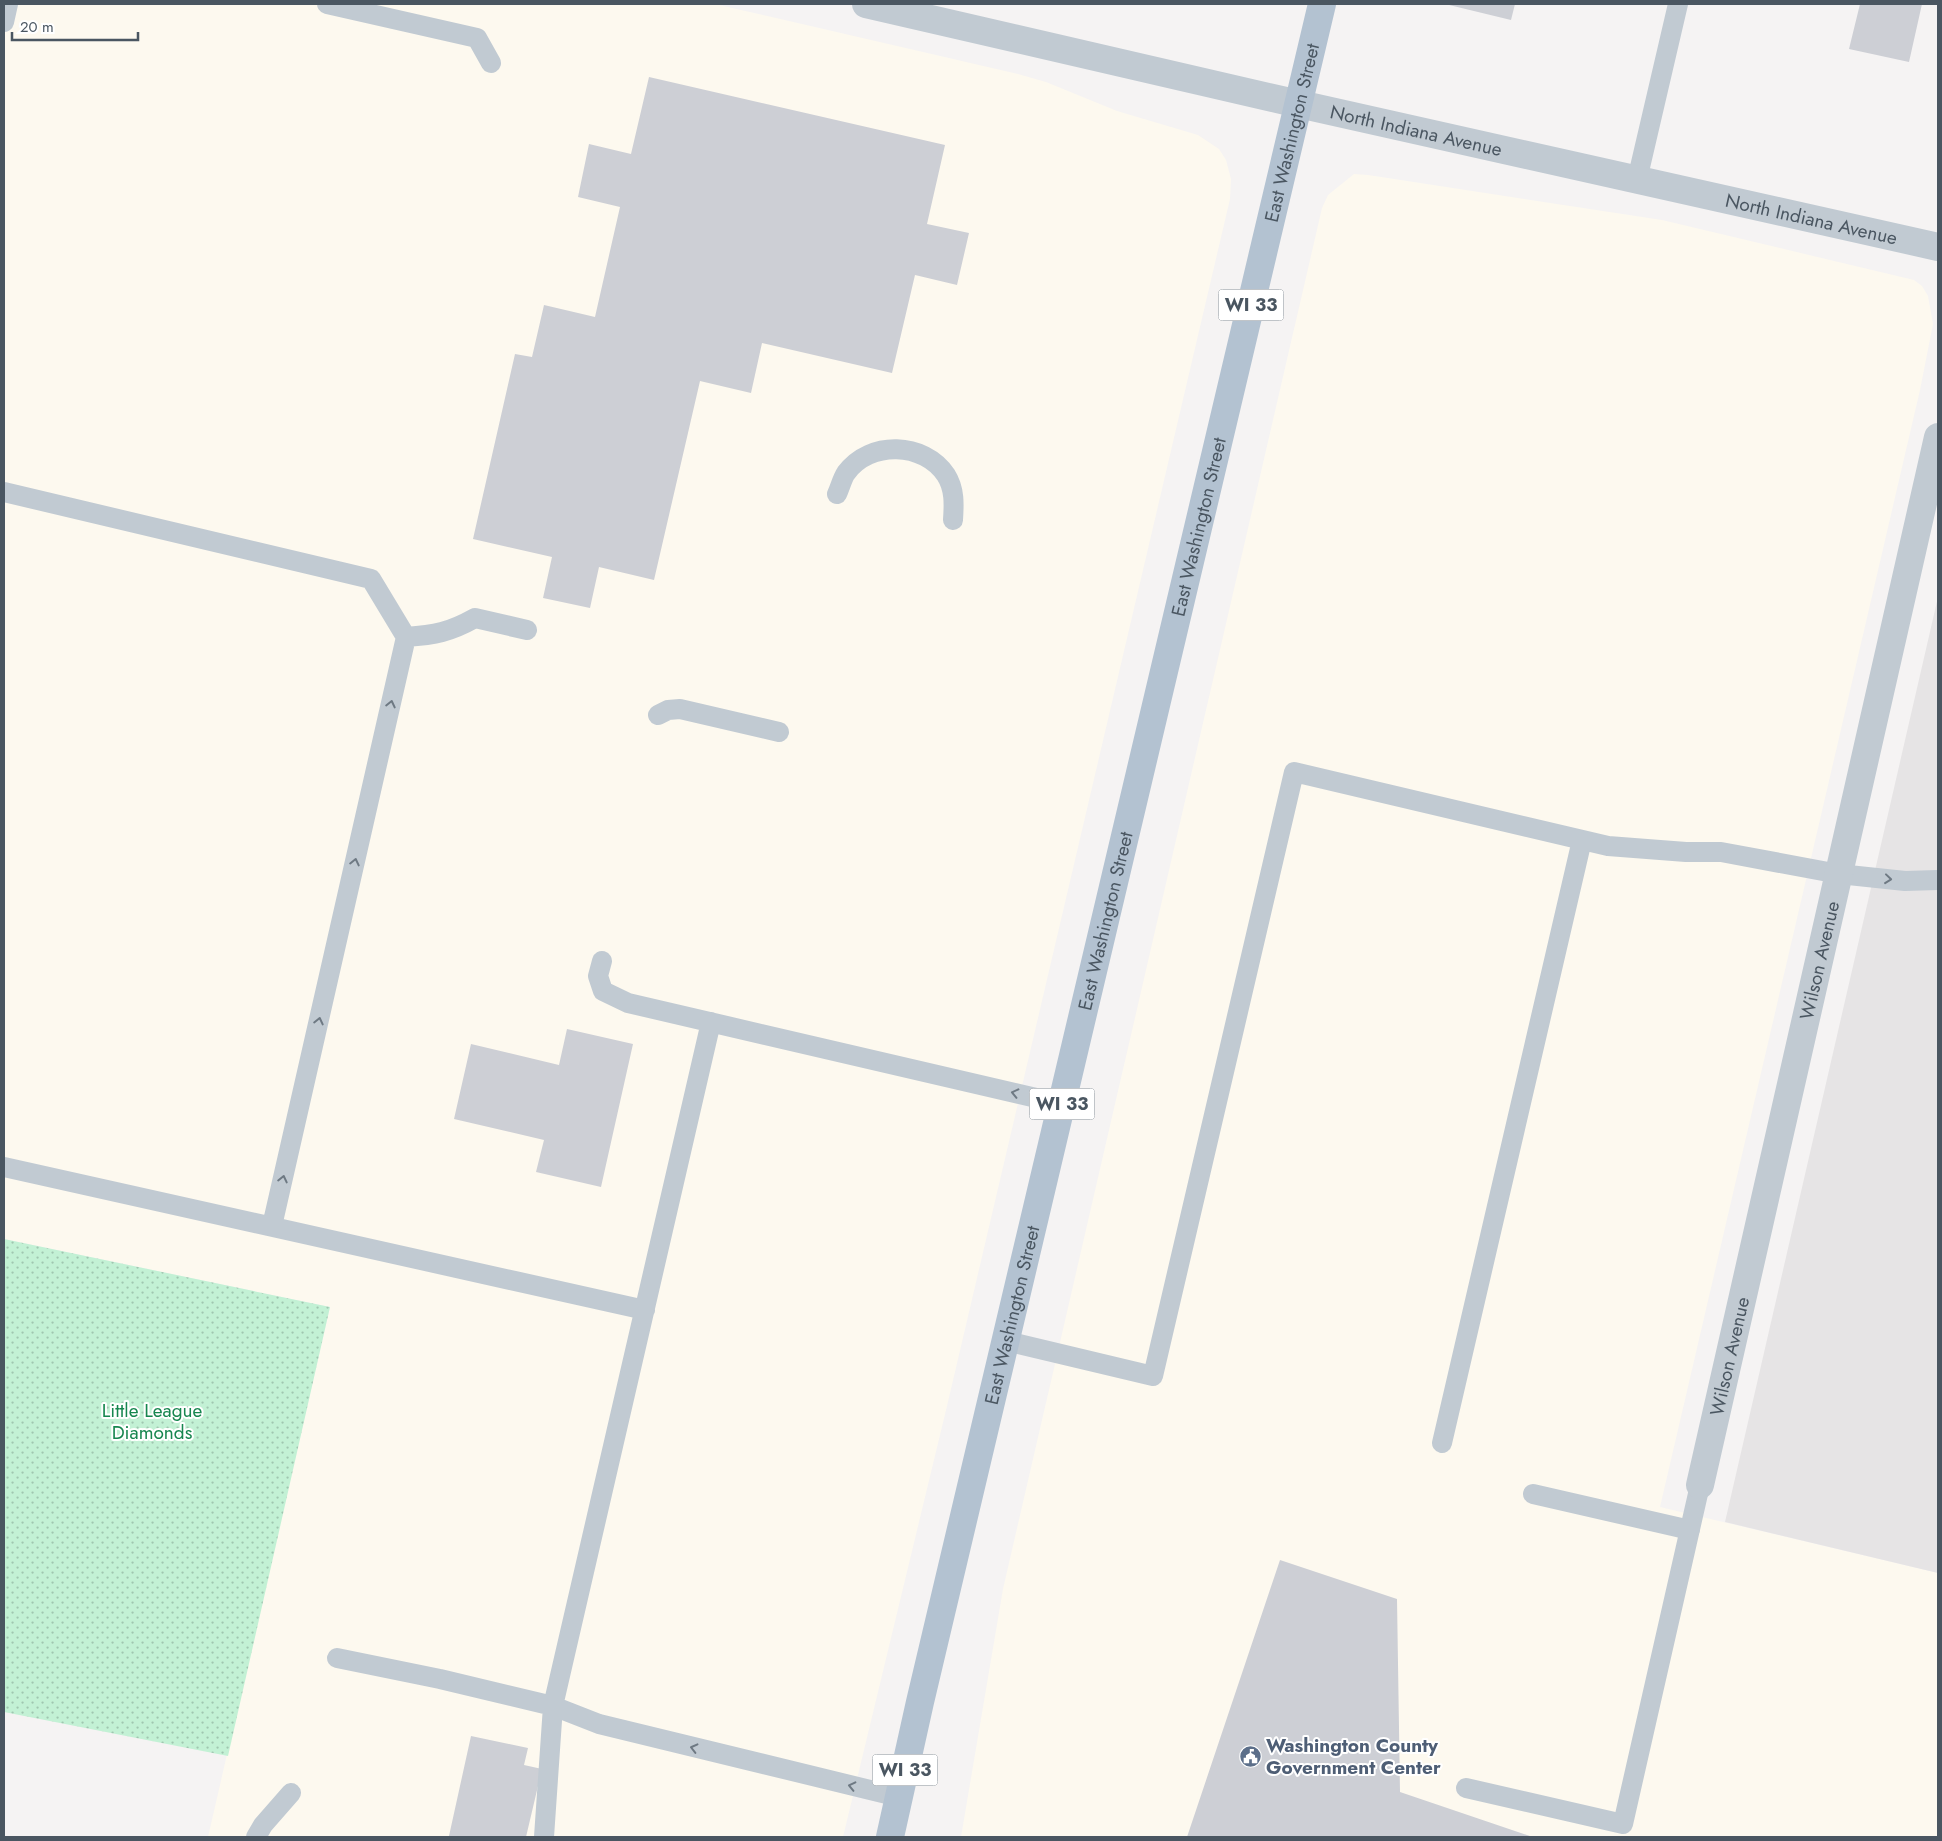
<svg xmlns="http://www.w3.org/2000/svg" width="1942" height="1841" font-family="Jost,sans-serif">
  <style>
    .commercial { fill: #fdf9ef }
    .education { fill: #e6e4e5 }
    .park { fill: url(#park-dots) }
    .building { fill: #cdcfd5 }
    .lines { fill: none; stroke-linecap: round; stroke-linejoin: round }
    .service { stroke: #c1cad2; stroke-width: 20 }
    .minor { stroke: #c1cad2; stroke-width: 28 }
    .tertiary { stroke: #c1cad2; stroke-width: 28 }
    .primary { stroke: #b3c2d1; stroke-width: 28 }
    .oneway { stroke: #6e7983 }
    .labels { text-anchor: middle; stroke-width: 4; stroke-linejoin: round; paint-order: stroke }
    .shield { fill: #fff; stroke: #808990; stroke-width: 1 }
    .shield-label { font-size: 18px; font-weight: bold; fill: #4a5661 }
    .street-label { font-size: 19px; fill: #4a5661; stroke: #fff }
    .park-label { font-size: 19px; fill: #17864f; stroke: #fff }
    .service-label { font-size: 19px; font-weight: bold; fill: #4e5e75; stroke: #fff; text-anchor: start }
  </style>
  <defs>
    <pattern id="park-dots" width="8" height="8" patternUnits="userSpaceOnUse" patternTransform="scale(1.25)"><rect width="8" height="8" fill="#c3f1d5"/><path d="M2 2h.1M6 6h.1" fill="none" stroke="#a0c6b0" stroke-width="1.8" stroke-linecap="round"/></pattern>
  </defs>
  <rect width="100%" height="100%" fill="#f5f3f3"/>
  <!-- commercial -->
  <path class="commercial" d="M 4,4 L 715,4 L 1018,74 L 1046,82 L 1117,111 L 1198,135 L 1219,149 L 1226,160 L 1231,179 L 1230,199 L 947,1406 L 843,1837 L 208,1837 L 330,1307 L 4,1239 Z
    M 1354,174 L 1368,175 L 1662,220 L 1914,280 L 1922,286 L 1928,296 L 1933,324 L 1920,390 L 1660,1507 L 1938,1573 L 1938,1837 L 961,1837 L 1003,1589 L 1322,208 L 1328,195 Z"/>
  <!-- education -->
  <path class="education" d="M 1938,597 L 1938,1573 L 1725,1522 Z"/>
  <!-- park -->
  <path class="park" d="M 4,1239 L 330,1307 L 228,1756 L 4,1712 Z"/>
  <!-- building -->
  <path class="building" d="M 1445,4 L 1515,4 L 1511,20 Z
    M 1860,4 L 1922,4 L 1909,62 L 1849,49 Z
    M 649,77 L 945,145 L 927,224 L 969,233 L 957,285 L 915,275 L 892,373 L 762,343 L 751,393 L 700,381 L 654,580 L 599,567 L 590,608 L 543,598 L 552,557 L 473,539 L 515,354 L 532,357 L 544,305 L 595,317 L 620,207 L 578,197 L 589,144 L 631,154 Z
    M 567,1029 L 633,1044 L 601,1187 L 536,1172 L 544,1140 L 454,1119 L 471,1044 L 559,1065 Z
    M 1280,1560 L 1397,1599 L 1400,1792 L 1533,1837 L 1187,1837 Z
    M 471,1736 L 528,1748 L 524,1765 L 542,1769 L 526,1837 L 456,1837 L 449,1836 Z"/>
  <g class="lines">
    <!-- service -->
    <path class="service" d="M 327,4 L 477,38 L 491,63
      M 4,22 L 8,4
      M 1637,180 L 1678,4
      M 4,492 L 371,579 L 406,637 C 435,635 450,632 475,618 L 527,630
      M 837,494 C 840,488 842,479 846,473 C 870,440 924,442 946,475 C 955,489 954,505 953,520
      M 658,715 L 668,710 L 680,709 L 779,732
      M 602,961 L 598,976 L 603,991 L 628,1003 L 1062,1104
      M 4,1167 L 645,1310
      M 272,1226 L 406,637
      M 1006,1341 L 1153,1376 L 1294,772 L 1608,846 L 1686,852 L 1721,852 L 1839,874 L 1905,881 L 1938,880
      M 1442,1443 L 1582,840
      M 1533,1494 L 1690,1530
      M 337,1658 L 440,1679 L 553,1706 L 599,1724 L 899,1797
      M 1466,1788 L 1623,1824 L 1700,1485
      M 256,1837 L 263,1825 L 291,1793
      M 544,1837 L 553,1706 L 711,1022"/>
    <!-- minor -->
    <g class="minor">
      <path id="s1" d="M 1299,104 L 1938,247"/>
      <path id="s2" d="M 1700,1485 L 1938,437"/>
    </g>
    <!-- tertiary -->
    <path class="tertiary" d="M 866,4 L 1299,104"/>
    <!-- primary -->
    <path class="primary" id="s3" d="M 890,1837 L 920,1702 L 1322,4"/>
  </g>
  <!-- one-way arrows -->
  <defs><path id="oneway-chevron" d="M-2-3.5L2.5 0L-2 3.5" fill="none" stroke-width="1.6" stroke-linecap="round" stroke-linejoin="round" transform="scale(1.25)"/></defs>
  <g class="oneway">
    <use href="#oneway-chevron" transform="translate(391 704) rotate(-77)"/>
    <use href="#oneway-chevron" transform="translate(355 862) rotate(-77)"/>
    <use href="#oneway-chevron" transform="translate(1888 879) rotate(6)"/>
    <use href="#oneway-chevron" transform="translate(319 1021) rotate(-77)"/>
    <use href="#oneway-chevron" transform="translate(1015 1093) rotate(-167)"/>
    <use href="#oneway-chevron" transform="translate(283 1179) rotate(-77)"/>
    <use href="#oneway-chevron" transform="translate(694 1748) rotate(-166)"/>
    <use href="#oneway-chevron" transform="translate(852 1786) rotate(-167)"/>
  </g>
  <!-- icons -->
  <defs>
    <symbol id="civic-disc" viewBox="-11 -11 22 22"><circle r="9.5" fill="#5c6f8a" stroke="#fff"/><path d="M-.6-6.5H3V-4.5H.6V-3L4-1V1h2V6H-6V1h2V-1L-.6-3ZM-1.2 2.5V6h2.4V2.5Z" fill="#fff"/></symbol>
  </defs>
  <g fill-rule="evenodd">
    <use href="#civic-disc" x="1238" y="1744" width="25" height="25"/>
  </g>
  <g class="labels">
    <!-- shield labels -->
    <g class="shield">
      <rect x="1218.5" y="289.5" width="65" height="31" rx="4"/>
      <rect x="1029.5" y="1088.5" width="65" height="31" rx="4"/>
      <rect x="872.5" y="1754.5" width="65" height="31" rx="4"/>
    </g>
    <g class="shield-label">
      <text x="1251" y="311">WI 33</text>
      <text x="1062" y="1110">WI 33</text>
      <text x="905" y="1776">WI 33</text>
    </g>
    <!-- street labels -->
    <g class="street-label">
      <text dy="7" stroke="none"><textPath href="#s1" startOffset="120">North Indiana Avenue</textPath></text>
      <text dy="7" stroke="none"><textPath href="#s3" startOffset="1751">East Washington Street</textPath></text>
      <text dy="7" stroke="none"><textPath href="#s1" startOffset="525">North Indiana Avenue</textPath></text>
      <text dy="7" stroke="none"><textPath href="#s3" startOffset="1346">East Washington Street</textPath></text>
      <text dy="7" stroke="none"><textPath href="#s3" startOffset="941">East Washington Street</textPath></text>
      <text dy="7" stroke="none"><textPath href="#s2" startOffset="538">Wilson Avenue</textPath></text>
      <text dy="7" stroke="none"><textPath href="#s3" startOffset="536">East Washington Street</textPath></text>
      <text dy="7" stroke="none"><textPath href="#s2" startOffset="132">Wilson Avenue</textPath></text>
    </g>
    <!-- park labels -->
    <g class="park-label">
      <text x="152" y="1417">Little League<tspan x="152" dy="22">Diamonds</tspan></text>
    </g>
    <!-- service labels -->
    <g class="service-label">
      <text x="1266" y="1752">Washington County<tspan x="1266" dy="22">Government Center</tspan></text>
    </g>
  </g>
  <!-- border -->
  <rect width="1942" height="1841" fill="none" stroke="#4a5661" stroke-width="10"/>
  <!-- scale -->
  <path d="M12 32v8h126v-8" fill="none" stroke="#4a5661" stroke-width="2.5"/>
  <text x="20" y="32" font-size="15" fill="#4a5661" stroke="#ffffff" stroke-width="4" paint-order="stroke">20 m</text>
</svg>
